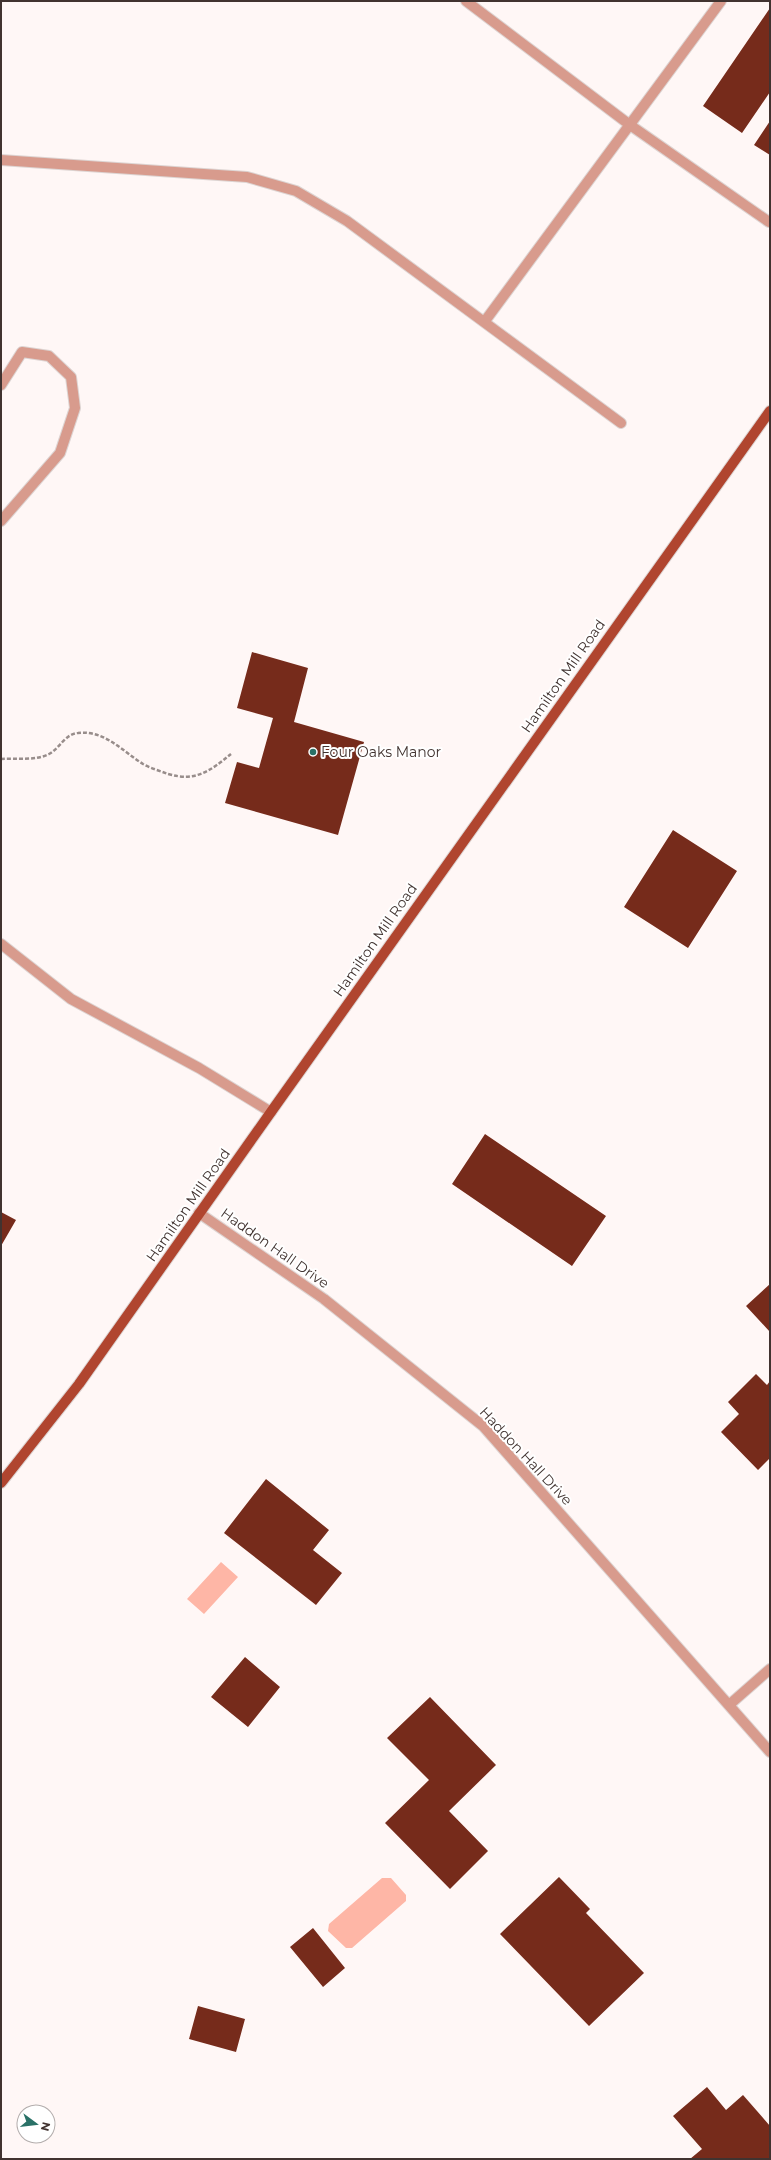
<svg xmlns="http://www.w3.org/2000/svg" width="771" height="2160" font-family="Montserrat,sans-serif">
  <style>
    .water { fill: #feb6a6 }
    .building { fill: #762b1b }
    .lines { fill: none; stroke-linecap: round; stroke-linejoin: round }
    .minor-casing { stroke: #ddd4d2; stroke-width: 12 }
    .major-casing { stroke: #ddd4d2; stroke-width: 12 }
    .path { stroke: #988d8b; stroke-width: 2.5; stroke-dasharray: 4 2; stroke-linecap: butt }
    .minor { stroke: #d89b8d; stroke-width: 10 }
    .major { stroke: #b0452f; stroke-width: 10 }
    .poi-dot { fill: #2a7167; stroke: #fff; stroke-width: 1.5 }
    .labels { text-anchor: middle; stroke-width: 4; stroke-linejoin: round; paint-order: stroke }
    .street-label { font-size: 14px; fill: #413330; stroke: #fff }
    .poi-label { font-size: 14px; fill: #413330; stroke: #fff; text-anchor: start }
  </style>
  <rect width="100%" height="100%" fill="#fff7f6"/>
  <!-- water -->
  <path class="water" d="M 221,1562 L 238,1577 L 204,1614 L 187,1599 Z
    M 382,1878 L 391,1878 L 406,1895 L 406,1901 L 352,1948 L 346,1948 L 328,1931 L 329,1924 Z"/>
  <!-- building -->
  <path class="building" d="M 770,8 L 770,92 L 742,133 L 703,106 Z
    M 770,121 L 770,155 L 754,145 Z
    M 252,652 L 308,668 L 294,722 L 364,742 L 338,835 L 225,803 L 237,762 L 259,768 L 273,718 L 237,708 Z
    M 673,830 L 737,871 L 688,948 L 624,907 Z
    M 485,1134 L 606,1216 L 572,1266 L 452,1184 Z
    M 1,1212 L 16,1220 L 1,1246 Z
    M 770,1284 L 770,1332 L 746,1306 Z
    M 756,1374 L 767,1385 L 770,1381 L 770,1458 L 758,1470 L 721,1432 L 739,1414 L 728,1402 Z
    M 266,1479 L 329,1530 L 313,1550 L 342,1573 L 316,1605 L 224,1533 Z
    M 245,1657 L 280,1687 L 248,1727 L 211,1697 Z
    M 430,1697 L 496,1765 L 449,1811 L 488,1851 L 450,1889 L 385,1823 L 429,1780 L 387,1738 Z
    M 559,1877 L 590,1909 L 586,1913 L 644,1973 L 589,2026 L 500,1934 Z
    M 313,1928 L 345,1968 L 323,1987 L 290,1947 Z
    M 198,2006 L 245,2019 L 236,2052 L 189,2039 Z
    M 707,2087 L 726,2110 L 743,2095 L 770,2126 L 770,2159 L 690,2159 L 702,2149 L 673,2116 Z"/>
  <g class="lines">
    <defs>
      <path id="minor" d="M 466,1 L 630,125 L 769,222
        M 1,160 L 247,177 L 296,191 L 347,221 L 621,423
        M 485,321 L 721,1
        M 1,385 L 22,352 L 49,356 L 71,377 L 75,408 L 60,453 L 1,521
        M 1,944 L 71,999 L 199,1068 L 271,1112
        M 199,1213 L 324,1299 L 483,1426 L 770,1752
        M 729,1705 L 770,1669"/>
      <path id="major" d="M 1,1483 L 79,1384 L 271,1112 L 770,411"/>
    </defs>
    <!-- minor casing -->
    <use href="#minor" class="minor-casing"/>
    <!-- major casing -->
    <use href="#major" class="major-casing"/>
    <!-- path -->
    <path class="path" d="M 1,759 C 16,758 36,761 49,754 C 60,748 65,734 78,733 C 105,730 122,751 143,764 C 150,768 160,771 168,774 C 196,782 210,771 231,754"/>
    <!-- minor -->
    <use href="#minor" class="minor"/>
    <!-- major -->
    <use href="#major" class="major"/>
  </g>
  <!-- markers -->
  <circle class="poi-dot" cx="313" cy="752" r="4"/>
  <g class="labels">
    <!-- street labels -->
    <g class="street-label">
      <text transform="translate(563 676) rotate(-55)" y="5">Hamilton Mill Road</text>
      <text transform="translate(375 940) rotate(-55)" y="5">Hamilton Mill Road</text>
      <text transform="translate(188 1205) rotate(-55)" y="5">Hamilton Mill Road</text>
      <text transform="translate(275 1248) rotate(35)" y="5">Haddon Hall Drive</text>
      <text transform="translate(526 1456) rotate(47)" y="5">Haddon Hall Drive</text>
    </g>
    <!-- poi labels -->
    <g class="poi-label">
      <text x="321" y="757">Four Oaks Manor</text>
    </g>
  </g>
  <!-- border -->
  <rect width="771" height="2160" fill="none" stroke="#413330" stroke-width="4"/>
  <!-- north arrow -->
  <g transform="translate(36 2124) rotate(105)"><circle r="19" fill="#ffffff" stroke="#b3adac"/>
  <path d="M0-3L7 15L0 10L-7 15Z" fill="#2a7167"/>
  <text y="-6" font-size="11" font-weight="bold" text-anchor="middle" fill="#413330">N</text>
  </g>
</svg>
